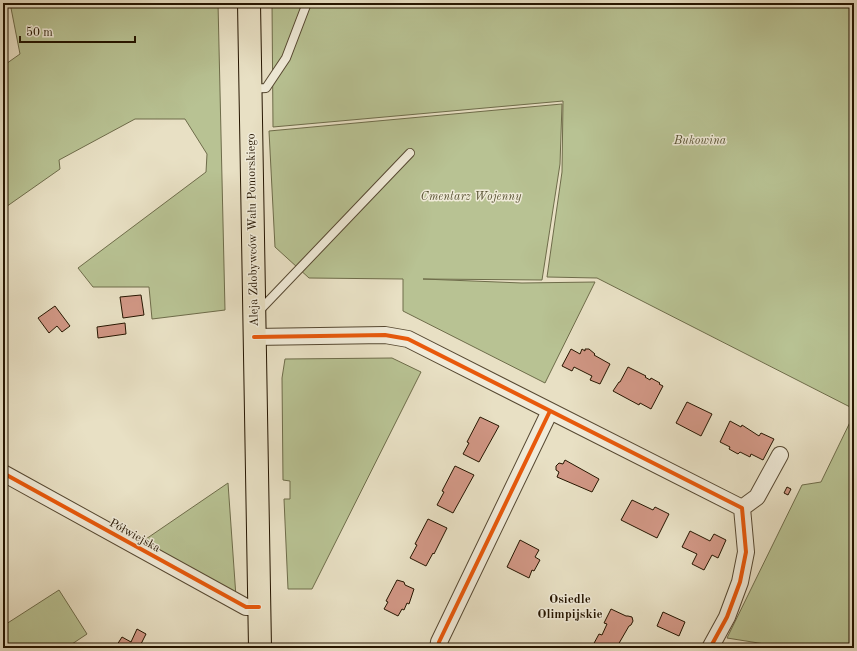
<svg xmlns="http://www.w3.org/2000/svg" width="857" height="651" font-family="'Old Standard TT',serif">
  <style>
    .green { fill: #b8c293; stroke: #6e6c4a }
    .building { fill: #d19785; stroke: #251500 }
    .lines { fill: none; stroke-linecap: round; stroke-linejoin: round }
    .lane-casing { stroke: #564831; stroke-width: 10 }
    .street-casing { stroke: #564831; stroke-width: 18 }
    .primary-casing { stroke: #251500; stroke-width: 24 }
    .lane { stroke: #f0ebd9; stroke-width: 8 }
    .street { stroke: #f0ebd9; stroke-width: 16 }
    .primary { stroke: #e8e0c4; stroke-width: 22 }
    .cycleway-casing { stroke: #f0ebd9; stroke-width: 6 }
    .cycleway { stroke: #e8590c; stroke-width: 4 }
    .labels { text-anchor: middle; stroke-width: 3; stroke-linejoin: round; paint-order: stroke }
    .park-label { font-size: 12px; font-style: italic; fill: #585233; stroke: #f0ebd9 }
    .street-label { font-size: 12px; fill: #251500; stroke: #f0ebd9 }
    .neighbourhood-label { font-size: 13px; font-weight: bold; fill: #251500; stroke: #f0ebd9 }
  </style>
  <rect width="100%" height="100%" fill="#e8e0c4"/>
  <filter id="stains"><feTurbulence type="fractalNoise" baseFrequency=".005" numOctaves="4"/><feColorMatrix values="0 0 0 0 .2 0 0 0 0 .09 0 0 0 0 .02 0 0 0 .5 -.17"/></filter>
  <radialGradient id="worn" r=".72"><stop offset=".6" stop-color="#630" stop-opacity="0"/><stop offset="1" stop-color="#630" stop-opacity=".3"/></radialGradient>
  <!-- green -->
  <path class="green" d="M 10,3 L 218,3 L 225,310 L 152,319 L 149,287 L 93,287 L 78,268 L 206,172 L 207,154 L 185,119 L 135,119 L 59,160 L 60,169 L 3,209 L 3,66 L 20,54 Z
    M 272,3 L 854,3 L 854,409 L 597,278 L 547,277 L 562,172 L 563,101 L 273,127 Z
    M 562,104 L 560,164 L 542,280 L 423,279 L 522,283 L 595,282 L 545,383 L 403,311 L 403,279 L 309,278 L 275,247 L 269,131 Z
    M 392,358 L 421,372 L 312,589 L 288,589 L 284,499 L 290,499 L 290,481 L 283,480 L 282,378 L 285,359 Z
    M 854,414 L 854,635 L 848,648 L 790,648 L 727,638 L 802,485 L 821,482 Z
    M 228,483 L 236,597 L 143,541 Z
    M 59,590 L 87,634 L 66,648 L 3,648 L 3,626 Z"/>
  <!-- building -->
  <path class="building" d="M 141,295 L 144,315 L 123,318 L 120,297 Z
    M 55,306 L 70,326 L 62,332 L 57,326 L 49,333 L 38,318 Z
    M 125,323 L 126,334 L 98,338 L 97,327 Z
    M 571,349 L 580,354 L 582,349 L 585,351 L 585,349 L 589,349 L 595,354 L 594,355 L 610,364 L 600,384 L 590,380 L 592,376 L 574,367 L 572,371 L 562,366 Z
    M 628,367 L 646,376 L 645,377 L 650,380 L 651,378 L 660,383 L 659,384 L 663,386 L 651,409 L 640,403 L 639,405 L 613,391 L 619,382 L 620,382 Z
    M 687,402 L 712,414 L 701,436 L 676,423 Z
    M 480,417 L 499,426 L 479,462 L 463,454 L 469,443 L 467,442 Z
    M 730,421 L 741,427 L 742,425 L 759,436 L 761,433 L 774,439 L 763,460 L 751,454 L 750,457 L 740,452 L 738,454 L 729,449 L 730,447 L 720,442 Z
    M 565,460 L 599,479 L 592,492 L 557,477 L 559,472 L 556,470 L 556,466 L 559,463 L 563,464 Z
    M 455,466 L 474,475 L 453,513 L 437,505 L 444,492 L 442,491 Z
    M 787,487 L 791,489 L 788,495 L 784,493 Z
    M 632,500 L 653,510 L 655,507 L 669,514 L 657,538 L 621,520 Z
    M 428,519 L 447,528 L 434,554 L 433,553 L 426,566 L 410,558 L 417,545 L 415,544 Z
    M 690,531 L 710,541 L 714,534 L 726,540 L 718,558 L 712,555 L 704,570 L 692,564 L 697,554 L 682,547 Z
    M 520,540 L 539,550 L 535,557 L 540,560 L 534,571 L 532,570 L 529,578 L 507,567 Z
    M 397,580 L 404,582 L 405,585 L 414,589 L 409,604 L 407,603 L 404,610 L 402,609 L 398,616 L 384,609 L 388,602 L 386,601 Z
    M 611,609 L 626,616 L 628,616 L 632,617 L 633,621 L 631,625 L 629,626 L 618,645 L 624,648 L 594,648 L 592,647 L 599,634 L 602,635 L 607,624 L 604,623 Z
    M 663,612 L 685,622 L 679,636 L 657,626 Z
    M 137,629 L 146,634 L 139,648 L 115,648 L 122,637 L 131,642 Z"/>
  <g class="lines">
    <defs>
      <path id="lane" d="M 251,89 L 266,88 L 286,58 L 307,3
        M 258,312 L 410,153"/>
      <path id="street" d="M 254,337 L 385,335 L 408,339 L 742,508 L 746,552 L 740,582 L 727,617 L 710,648
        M 3,473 L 246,607 L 259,607
        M 742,508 L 757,497 L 780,455
        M 438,648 L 439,642 L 550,411"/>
      <path id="primary" d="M 249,3 L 260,648"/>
    </defs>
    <!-- lane casing -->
    <use href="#lane" class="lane-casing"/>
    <!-- street casing -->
    <use href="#street" class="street-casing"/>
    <!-- primary casing -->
    <use href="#primary" class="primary-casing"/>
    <!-- lane -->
    <use href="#lane" class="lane"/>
    <!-- street -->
    <use href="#street" class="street"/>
    <!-- primary -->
    <use href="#primary" class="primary"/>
    <defs>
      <path id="cycleway" d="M 254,337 L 385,335 L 408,339 L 742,508 L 746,552 L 740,582 L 727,617 L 710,648
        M 3,473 L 246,607 L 259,607
        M 438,648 L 439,642 L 550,411"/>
    </defs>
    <!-- cycleway casing -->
    <use href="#cycleway" class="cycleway-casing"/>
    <!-- cycleway -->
    <use href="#cycleway" class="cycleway"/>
  </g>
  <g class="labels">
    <!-- park labels -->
    <g class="park-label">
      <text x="700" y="144">Bukowina</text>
      <text x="471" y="200">Cmentarz Wojenny</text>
    </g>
    <!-- street labels -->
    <g class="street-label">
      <text transform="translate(252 230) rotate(-91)" y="4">Aleja Zdobywców Wału Pomorskiego</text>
      <text transform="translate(135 535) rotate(29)" y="4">Półwiejska</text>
    </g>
    <!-- neighbourhood labels -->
    <g class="neighbourhood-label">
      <text x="570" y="603">Osiedle<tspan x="570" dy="15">Olimpijskie</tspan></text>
    </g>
  </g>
  <!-- margin -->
  <rect width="857" height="651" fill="none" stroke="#e8e0c4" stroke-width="16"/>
  <rect x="4" y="4" width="849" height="643" fill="none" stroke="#251500" stroke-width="2"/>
  <rect x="8" y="8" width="841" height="635" fill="none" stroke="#251500"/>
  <!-- scale -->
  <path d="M20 36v6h115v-6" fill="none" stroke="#251500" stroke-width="2"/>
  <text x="26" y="36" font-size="12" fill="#251500" stroke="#f0ebd9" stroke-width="3" paint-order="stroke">50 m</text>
  <rect width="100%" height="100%" filter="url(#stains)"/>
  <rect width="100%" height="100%" fill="url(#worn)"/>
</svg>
